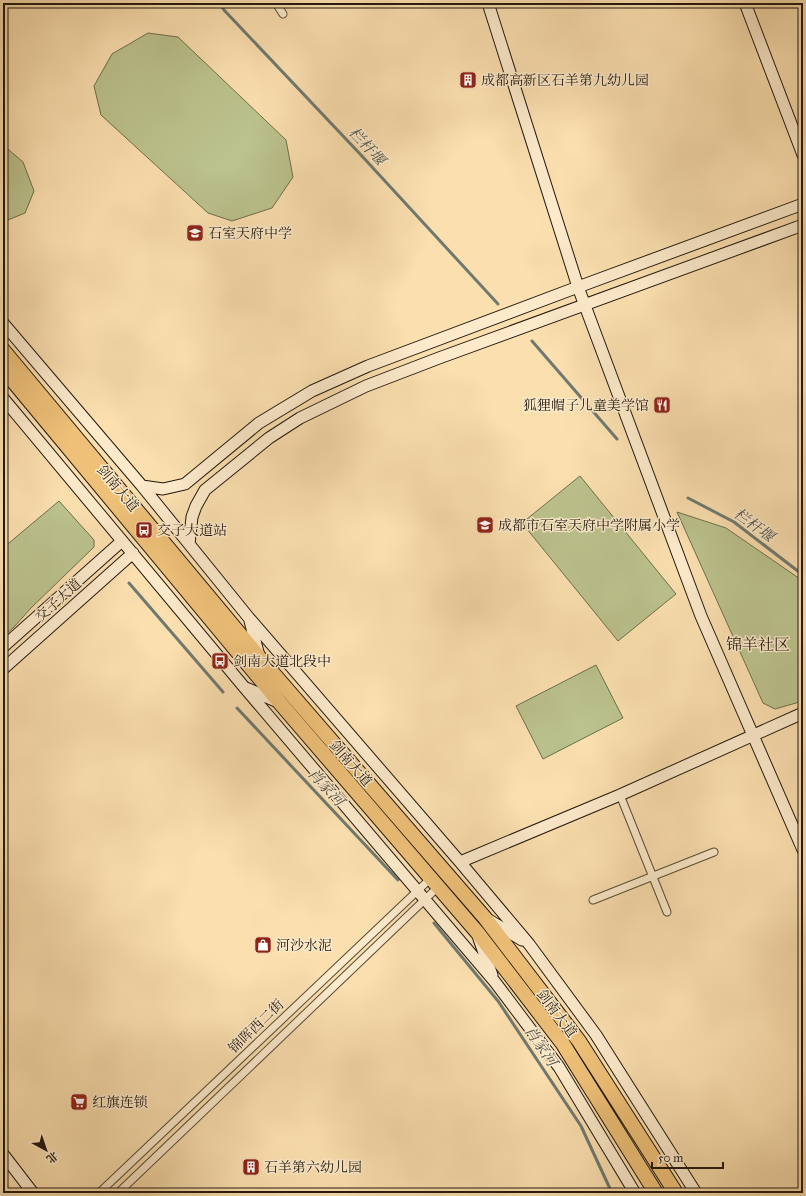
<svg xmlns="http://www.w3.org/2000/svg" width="806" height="1196" font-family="'IM FELL Great Primer','Noto Serif SC',serif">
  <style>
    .green { fill: #bbc28d; stroke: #6e6d4d }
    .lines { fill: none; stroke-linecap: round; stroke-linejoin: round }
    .stream { stroke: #6f7971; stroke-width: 3 }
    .street-casing { stroke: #584a36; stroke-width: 9 }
    .secondary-casing { stroke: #22180d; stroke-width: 13 }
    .highway-casing { stroke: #22180d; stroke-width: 16 }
    .street { stroke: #fceacb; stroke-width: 7 }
    .secondary { stroke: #fceacb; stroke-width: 11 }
    .highway { stroke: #eec078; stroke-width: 14 }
    .labels { text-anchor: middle; stroke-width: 3; stroke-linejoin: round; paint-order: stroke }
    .poi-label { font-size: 14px; fill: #22180d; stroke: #fceacb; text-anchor: start }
    .street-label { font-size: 14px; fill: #22180d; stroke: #fceacb }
    .water-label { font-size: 15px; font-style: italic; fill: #4f5147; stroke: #fceacb }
    .quarter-label { font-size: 16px; fill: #22180d; stroke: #fceacb }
  </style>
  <rect width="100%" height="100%" fill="#fbdfaf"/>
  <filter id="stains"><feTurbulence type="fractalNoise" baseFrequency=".005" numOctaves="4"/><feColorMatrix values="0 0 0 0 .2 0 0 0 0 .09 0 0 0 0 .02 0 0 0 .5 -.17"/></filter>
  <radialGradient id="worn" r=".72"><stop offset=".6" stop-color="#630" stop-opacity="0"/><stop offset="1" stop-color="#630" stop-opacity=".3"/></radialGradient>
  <!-- green -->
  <path class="green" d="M 148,33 L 178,37 L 286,140 L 293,177 L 272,208 L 232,221 L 208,213 L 101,115 L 94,86 L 112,54 Z
    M 3,145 L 23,162 L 34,191 L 25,213 L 3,222 Z
    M 580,476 L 676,594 L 618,641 L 522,523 Z
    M 59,501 L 94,540 L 94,547 L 31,608 L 14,627 L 3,637 L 3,548 Z
    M 677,512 L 726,528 L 803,581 L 803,701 L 775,709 L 763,703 Z
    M 596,665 L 623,718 L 543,759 L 516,706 Z"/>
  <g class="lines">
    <!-- stream -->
    <path class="stream" d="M 219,3 L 224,10 L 361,155 L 498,304
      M 532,341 L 617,439
      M 688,498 L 734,522 L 803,575
      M 129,583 L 223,692
      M 237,708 L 398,880
      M 434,923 L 498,1001 L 581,1126 L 612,1193"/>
    <defs>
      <path id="street" d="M 276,3 L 283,14
        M 620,795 L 667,912
        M 593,900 L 714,852
        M 99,1193 L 431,878
        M 118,1193 L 438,887"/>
      <path id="secondary" d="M 488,3 L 578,287 L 701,616 L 803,850
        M 745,3 L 803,155
        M 3,323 L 142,486 L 249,618 L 460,862 L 529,944 L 596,1035 L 696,1193
        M 3,398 L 244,687 L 495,982 L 559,1067 L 635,1193
        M 142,486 L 163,489 L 185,484 L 259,423 L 312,391 L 368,366 L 578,287 L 803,204
        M 189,544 L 192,517 L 196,506 L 205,490 L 269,438 L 300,418 L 366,386 L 439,358 L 803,225
        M 250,621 L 259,656
        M 3,647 L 122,541
        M 3,669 L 133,553
        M 246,688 L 278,702
        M 460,862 L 620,795 L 803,713
        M 489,920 L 522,940
        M 479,939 L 492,975
        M 3,1154 L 33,1193"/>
      <path id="highway" d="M 3,350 L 259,657 L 485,918 L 579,1041 L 676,1193
        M 3,369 L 280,703 L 477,932 L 563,1044 L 656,1193"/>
    </defs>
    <!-- street casing -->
    <use href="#street" class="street-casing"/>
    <!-- secondary casing -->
    <use href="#secondary" class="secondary-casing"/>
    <!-- highway casing -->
    <use href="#highway" class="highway-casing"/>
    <!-- street -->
    <use href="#street" class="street"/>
    <!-- secondary -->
    <use href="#secondary" class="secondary"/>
    <!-- highway -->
    <use href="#highway" class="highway"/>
  </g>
  <!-- icons -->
  <defs>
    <symbol id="building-square" viewBox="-11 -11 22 22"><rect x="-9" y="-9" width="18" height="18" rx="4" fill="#8f2418" stroke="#fceacb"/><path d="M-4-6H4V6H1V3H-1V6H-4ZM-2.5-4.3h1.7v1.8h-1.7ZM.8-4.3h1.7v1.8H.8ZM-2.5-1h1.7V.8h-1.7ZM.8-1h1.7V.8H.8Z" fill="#fff"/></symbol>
    <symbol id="school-square" viewBox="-11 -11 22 22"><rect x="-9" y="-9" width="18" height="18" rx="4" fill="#8f2418" stroke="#fceacb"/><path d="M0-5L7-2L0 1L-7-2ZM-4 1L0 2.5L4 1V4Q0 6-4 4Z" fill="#fff"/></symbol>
    <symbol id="restaurant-square" viewBox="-11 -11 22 22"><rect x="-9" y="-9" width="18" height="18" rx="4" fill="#8f2418" stroke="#fceacb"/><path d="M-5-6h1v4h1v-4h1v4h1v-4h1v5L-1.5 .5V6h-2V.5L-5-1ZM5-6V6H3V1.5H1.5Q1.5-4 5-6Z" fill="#fff"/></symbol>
    <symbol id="bus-square" viewBox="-11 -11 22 22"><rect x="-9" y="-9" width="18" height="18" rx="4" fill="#8f2418" stroke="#fceacb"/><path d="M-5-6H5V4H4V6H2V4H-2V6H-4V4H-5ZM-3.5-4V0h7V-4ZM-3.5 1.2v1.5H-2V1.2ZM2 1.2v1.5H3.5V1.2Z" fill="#fff"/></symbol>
    <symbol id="shop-square" viewBox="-11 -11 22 22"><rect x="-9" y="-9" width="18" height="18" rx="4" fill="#8f2418" stroke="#fceacb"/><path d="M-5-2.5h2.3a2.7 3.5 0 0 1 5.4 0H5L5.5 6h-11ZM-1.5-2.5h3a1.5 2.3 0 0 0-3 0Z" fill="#fff"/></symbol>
    <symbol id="supermarket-square" viewBox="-11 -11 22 22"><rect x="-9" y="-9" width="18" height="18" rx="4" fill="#8f2418" stroke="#fceacb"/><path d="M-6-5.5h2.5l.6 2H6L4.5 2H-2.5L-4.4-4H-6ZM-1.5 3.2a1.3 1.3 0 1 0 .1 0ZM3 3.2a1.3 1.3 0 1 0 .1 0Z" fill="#fff"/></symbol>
  </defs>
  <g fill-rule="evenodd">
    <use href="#building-square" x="458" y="70" width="20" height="20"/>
    <use href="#school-square" x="185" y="223" width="20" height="20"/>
    <use href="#restaurant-square" x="652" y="395" width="20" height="20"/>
    <use href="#school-square" x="475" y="515" width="20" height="20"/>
    <use href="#bus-square" x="134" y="520" width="20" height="20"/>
    <use href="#bus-square" x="210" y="651" width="20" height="20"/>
    <use href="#shop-square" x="253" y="935" width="20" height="20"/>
    <use href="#supermarket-square" x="69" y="1092" width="20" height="20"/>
    <use href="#building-square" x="241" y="1157" width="20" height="20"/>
  </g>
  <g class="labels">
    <!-- poi labels -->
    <g class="poi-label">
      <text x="481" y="85">成都高新区石羊第九幼儿园</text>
      <text x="208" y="238">石室天府中学</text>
      <text x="649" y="410" text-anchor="end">狐狸帽子儿童美学馆</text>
      <text x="498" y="530">成都市石室天府中学附属小学</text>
      <text x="157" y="535">交子大道站</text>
      <text x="233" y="666">剑南大道北段中</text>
      <text x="276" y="950">河沙水泥</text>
      <text x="92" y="1107">红旗连锁</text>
      <text x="264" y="1172">石羊第六幼儿园</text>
    </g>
    <!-- street labels -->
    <g class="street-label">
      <text transform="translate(118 488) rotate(50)" y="5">剑南大道</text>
      <text transform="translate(58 600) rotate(-42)" y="5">交子大道</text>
      <text transform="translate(351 763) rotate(49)" y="5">剑南大道</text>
      <text transform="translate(557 1013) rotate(53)" y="5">剑南大道</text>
      <text transform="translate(256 1026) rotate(-44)" y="5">锦晖西二街</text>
    </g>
    <!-- water labels -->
    <g class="water-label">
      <text transform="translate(367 146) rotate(47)" y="5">栏杆堰</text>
      <text transform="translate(754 525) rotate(36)" y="5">栏杆堰</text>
      <text transform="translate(326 787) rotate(47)" y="5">肖家河</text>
      <text transform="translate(541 1046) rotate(56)" y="5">肖家河</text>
    </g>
    <!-- quarter labels -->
    <g class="quarter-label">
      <text x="758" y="650">锦羊社区</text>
    </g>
  </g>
  <!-- margin -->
  <rect width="806" height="1196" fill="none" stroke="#fbdfaf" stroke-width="16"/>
  <rect x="4" y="4" width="798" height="1188" fill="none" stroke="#22180d" stroke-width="2"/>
  <rect x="8" y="8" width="790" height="1180" fill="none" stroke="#22180d"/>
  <!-- north arrow -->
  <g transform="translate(46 1150) rotate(140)" stroke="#fceacb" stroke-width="3" paint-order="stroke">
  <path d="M0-3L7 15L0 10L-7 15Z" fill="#22180d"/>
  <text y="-6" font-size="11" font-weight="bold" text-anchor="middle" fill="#22180d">北</text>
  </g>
  <!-- scale -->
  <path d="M652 1162v6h71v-6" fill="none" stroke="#22180d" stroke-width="2"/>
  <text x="658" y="1162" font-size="12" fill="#22180d" stroke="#fceacb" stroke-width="3" paint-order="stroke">50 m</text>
  <rect width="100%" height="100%" filter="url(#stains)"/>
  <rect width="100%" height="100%" fill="url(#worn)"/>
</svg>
